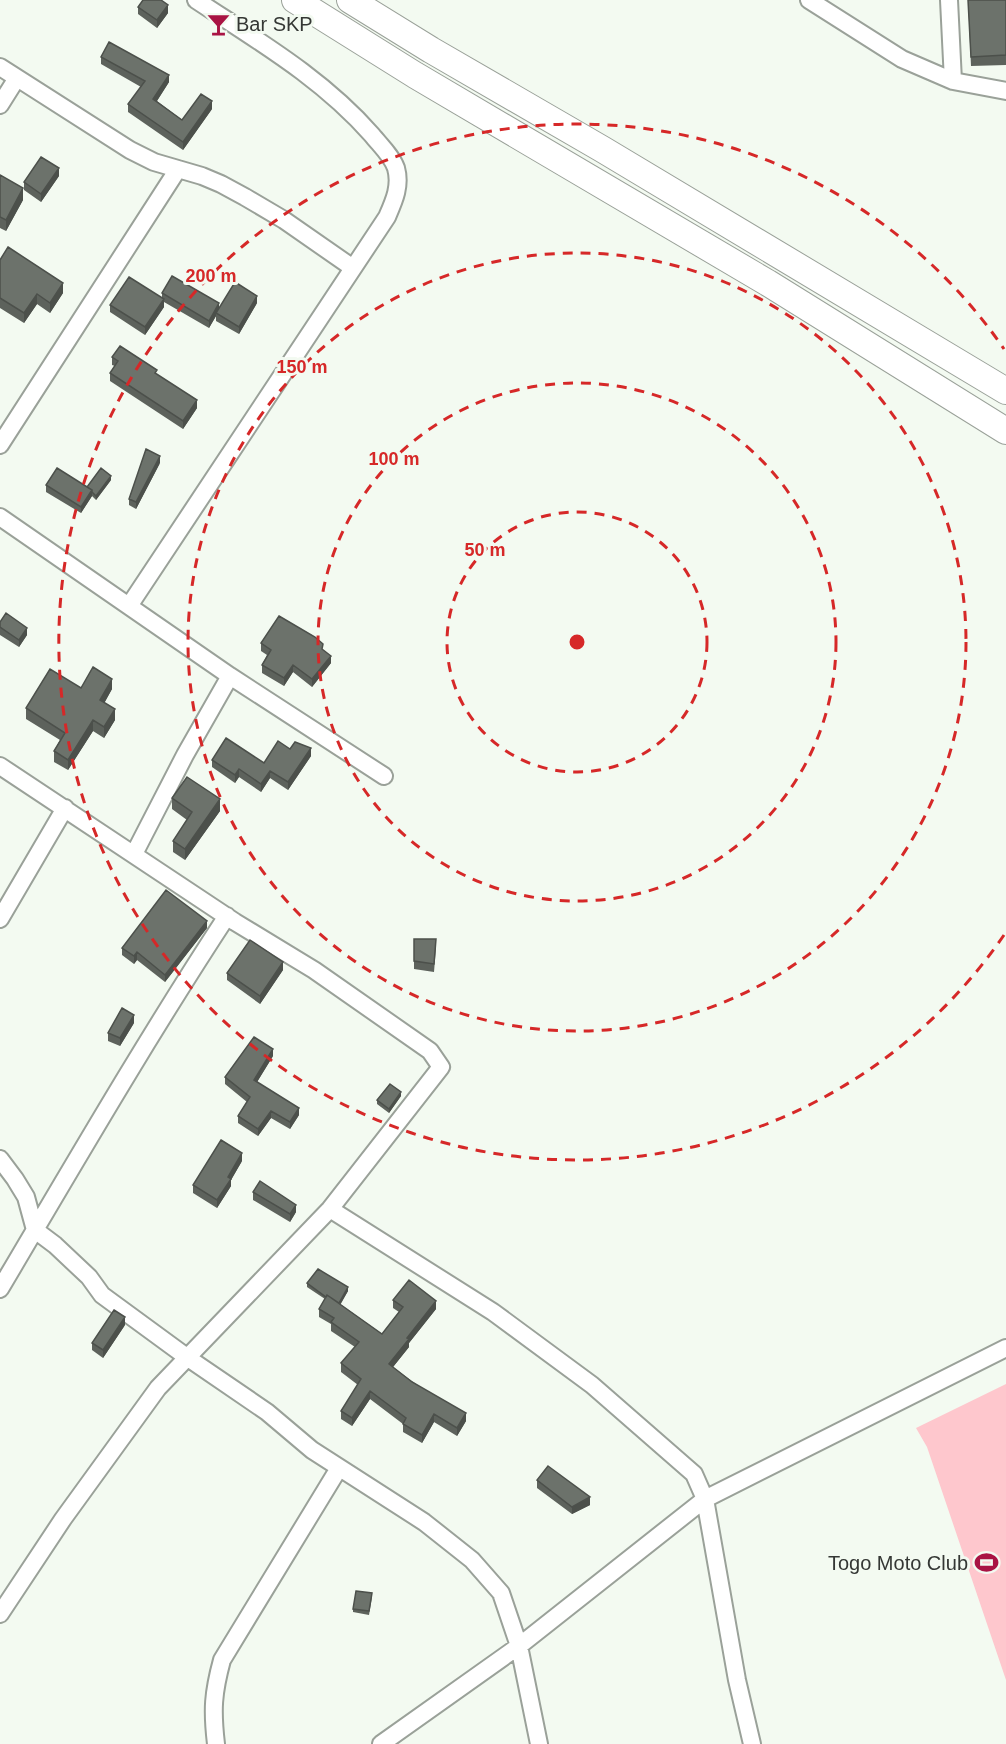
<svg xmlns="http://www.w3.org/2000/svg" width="1006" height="1744" font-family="Helvetica,sans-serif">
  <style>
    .garden { fill: #fec7cd }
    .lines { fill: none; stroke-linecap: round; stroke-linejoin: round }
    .minor-casing { stroke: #9aa199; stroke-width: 20 }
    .primary-casing { stroke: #9aa199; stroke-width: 28 }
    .minor { stroke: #fff; stroke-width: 16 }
    .primary { stroke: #fff; stroke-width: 26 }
    .wall { fill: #5d625c }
    .shaded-wall { fill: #4c504b }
    .building { fill: #6c726b; stroke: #4c504b; stroke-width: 1.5 }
    .ring { fill: none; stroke: #d62828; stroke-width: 3; stroke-dasharray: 10 8 }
    .labels { text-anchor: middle; stroke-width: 6; stroke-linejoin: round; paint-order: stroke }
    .poi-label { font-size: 20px; fill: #343734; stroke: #f3faf1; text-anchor: start }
    .centre { fill: #d62828; stroke: #f3faf1; stroke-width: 3 }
    .ring-label { font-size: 18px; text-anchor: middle; font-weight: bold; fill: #d62828; stroke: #f3faf1; stroke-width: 6; stroke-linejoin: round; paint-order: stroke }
  </style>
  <rect width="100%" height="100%" fill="#f3faf1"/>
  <!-- garden -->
  <path class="garden" d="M 1006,1384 L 1006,1680 L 927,1447 L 916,1428 Z"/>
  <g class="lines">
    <defs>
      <path id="minor" d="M 809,0 L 902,59 L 953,81 L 1006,91
        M 949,0 L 953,81
        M 0,67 L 130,150 L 154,162 L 202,176 L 221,184 L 245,197 L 284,220 L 353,268
        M 0,105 L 17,78
        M 0,445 L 178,169
        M 0,517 L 230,676 L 384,776
        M 129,606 L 387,217 C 394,201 401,186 396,168 C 392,156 380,145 372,135 C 322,78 258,41 196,0
        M 0,766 L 235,922 L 314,970 L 430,1051 L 441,1067 L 330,1209 L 158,1388 L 63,1519 L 0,1614
        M 134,854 L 185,755 L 230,676
        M 0,919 L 65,808
        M 0,1159 L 15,1179 L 26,1197 L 35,1230 L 55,1245 L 89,1277 L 102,1295 L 188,1358 L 267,1412 L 312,1450 L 424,1522 L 472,1560 L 501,1593 L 519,1646 L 539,1744
        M 330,1209 L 493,1312 L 592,1385 L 694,1474 L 705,1499 L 737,1680 L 752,1744
        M 0,1289 C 74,1164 147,1038 227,916
        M 216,1744 C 212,1710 213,1693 222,1660 L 339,1468
        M 381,1744 L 519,1646 L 705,1499 L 1006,1348"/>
      <path id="primary" d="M 295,0 L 415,75 L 768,283 L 1006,431
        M 350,0 L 431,50 L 602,149 L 1006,391"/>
    </defs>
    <!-- minor casing -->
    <use href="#minor" class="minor-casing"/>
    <!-- primary casing -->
    <use href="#primary" class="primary-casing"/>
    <!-- minor -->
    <use href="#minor" class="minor"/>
    <!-- primary -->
    <use href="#primary" class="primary"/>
  </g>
  <!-- wall -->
  <path class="wall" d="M 968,0 L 1006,0 L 1006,65 L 971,66 Z
    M 138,7 L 168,13 L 157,28 L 138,14 Z
    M 101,57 L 169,82 L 157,101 L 182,120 L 212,109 L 183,150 L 128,112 L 128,104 L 141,87 L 101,64 Z
    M 0,175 L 23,200 L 6,231 L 0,228 Z
    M 59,176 L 41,202 L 24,190 L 24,182 Z
    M 0,260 L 63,293 L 50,313 L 37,304 L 24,323 L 0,308 Z
    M 162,293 L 219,308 L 257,303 L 239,334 L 216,321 L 216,316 L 209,328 L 164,302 L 164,307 L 145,335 L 110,312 L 110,305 L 162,298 Z
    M 112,357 L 197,408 L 183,429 L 110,381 L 110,373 L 115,366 L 112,365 Z
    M 160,463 L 136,509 L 129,505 L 129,499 Z
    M 111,480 L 96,500 L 92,496 L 81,513 L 46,492 L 46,485 L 87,487 Z
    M 0,622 L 27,635 L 19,647 L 0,635 Z
    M 261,643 L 323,650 L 331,663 L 312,687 L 293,672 L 284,686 L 262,673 L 262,665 L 267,655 L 261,651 Z
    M 81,688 L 112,689 L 104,703 L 115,720 L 104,738 L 93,731 L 68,770 L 54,762 L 54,751 L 60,740 L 26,719 L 26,708 Z
    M 290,749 L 311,756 L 288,790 L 270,778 L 261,792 L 239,777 L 235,783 L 212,767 L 212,760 L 264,763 Z
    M 172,798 L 220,811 L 185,860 L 173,852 L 173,841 L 187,820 L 172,809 Z
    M 207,928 L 165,982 L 137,960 L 134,964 L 122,955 L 122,948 Z
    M 414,939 L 436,947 L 434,972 L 414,969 Z
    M 283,970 L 260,1004 L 227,980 L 227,973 Z
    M 134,1023 L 120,1046 L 108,1041 L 108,1033 Z
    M 273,1056 L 257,1082 L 299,1115 L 290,1129 L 271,1118 L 258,1136 L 238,1123 L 238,1116 L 247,1102 L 225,1084 L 225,1077 Z
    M 401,1096 L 389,1113 L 377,1104 L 377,1100 Z
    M 242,1161 L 231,1180 L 231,1186 L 217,1208 L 193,1193 L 193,1185 Z
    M 253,1192 L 296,1212 L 290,1222 L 253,1200 Z
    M 307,1283 L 348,1291 L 340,1304 L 382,1334 L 399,1312 L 393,1308 L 393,1300 L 436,1309 L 409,1343 L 409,1347 L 393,1367 L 466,1421 L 457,1436 L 434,1422 L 422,1443 L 403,1432 L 403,1424 L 370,1399 L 352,1426 L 341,1419 L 341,1411 L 358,1385 L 341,1372 L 341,1363 L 355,1347 L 331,1331 L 331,1324 L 319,1317 L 319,1309 L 325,1299 L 307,1287 Z
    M 125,1325 L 103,1358 L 92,1350 L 92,1343 Z
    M 537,1480 L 590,1505 L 572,1514 L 537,1488 Z
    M 372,1597 L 369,1615 L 353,1612 L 353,1609 Z"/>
  <!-- shaded-wall -->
  <path class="shaded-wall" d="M 168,5 L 168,13 L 157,28 L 157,20 Z
    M 169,75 L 169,82 L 153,107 L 153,99 Z
    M 212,101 L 212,109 L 183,150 L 183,142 Z
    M 59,168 L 59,176 L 41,202 L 41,194 Z
    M 23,188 L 23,200 L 6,231 L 6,220 Z
    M 63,283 L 63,293 L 50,313 L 50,303 Z
    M 37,294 L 37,304 L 24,323 L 24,313 Z
    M 257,296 L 257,303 L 239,334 L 239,327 Z
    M 164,299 L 164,307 L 145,335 L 145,327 Z
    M 219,303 L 219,311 L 216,313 L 216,316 L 209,328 L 209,321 Z
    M 197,400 L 197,408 L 183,429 L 183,421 Z
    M 160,456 L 160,463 L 136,509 L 136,502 Z
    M 111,476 L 111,480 L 96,500 L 96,496 Z
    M 92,490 L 92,496 L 81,513 L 81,507 Z
    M 27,628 L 27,635 L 19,647 L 19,640 Z
    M 331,656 L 331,663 L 312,687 L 312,679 Z
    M 293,665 L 293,672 L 284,686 L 284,678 Z
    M 112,679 L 112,689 L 100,711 L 100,700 Z
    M 115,709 L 115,720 L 104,738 L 104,727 Z
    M 93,720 L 93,731 L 68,770 L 68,760 Z
    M 311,748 L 311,756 L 288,790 L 288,782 Z
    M 239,769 L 239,777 L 235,783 L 235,775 Z
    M 270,771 L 270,778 L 261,792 L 261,784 Z
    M 220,799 L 220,811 L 185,860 L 185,849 Z
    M 207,921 L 207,928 L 165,982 L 165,975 Z
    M 137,952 L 137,960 L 134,964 L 134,956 Z
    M 283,962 L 283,970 L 260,1004 L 260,996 Z
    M 134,1015 L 134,1023 L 120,1046 L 120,1038 Z
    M 273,1049 L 273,1056 L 254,1087 L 254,1080 Z
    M 401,1092 L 401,1096 L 389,1113 L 389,1109 Z
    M 299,1108 L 299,1115 L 290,1129 L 290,1122 Z
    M 271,1111 L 271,1118 L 258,1136 L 258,1129 Z
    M 242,1153 L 242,1161 L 231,1180 L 231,1186 L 217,1208 L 217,1200 L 228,1177 Z
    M 296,1205 L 296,1212 L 290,1222 L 290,1214 Z
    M 348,1287 L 348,1291 L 338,1309 L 338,1305 Z
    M 436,1301 L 436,1309 L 409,1343 L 409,1347 L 389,1372 L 389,1364 L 407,1338 Z
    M 125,1317 L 125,1325 L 103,1358 L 103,1350 Z
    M 370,1391 L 370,1399 L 352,1426 L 352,1418 Z
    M 466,1413 L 466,1421 L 457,1436 L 457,1428 Z
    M 434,1414 L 434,1422 L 422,1443 L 422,1435 Z
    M 590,1497 L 590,1505 L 572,1514 L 572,1507 Z"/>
  <!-- building -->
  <path class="building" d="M 143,0 L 161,0 L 168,5 L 157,20 L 138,7 Z
    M 968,0 L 1006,0 L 1006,55 L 971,57 Z
    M 109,42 L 169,75 L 153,99 L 182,120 L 201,94 L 212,101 L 183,142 L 128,104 L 145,81 L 101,57 Z
    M 41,157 L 59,168 L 41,194 L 24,182 Z
    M 0,175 L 23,188 L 6,220 L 0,217 Z
    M 8,247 L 63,283 L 50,303 L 37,294 L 24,313 L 0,298 L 0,260 Z
    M 172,276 L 219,303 L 209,321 L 162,293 Z
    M 129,277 L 164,299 L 145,327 L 110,305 Z
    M 235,282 L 257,296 L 239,327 L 216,313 Z
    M 120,346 L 157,370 L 155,373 L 197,400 L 183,421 L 110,373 L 118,361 L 112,357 Z
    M 146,449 L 160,456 L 136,502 L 129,499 Z
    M 57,468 L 92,490 L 81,507 L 46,485 Z
    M 101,468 L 111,476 L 96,496 L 92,492 L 92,490 L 87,487 Z
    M 6,613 L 27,628 L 19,640 L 0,627 L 0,622 Z
    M 279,616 L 315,637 L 323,644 L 322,649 L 331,656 L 312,679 L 293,665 L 284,678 L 262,665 L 271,650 L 261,643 Z
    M 93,667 L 112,679 L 100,700 L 115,709 L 104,727 L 93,720 L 68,760 L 54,751 L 65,733 L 26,708 L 50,669 L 81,688 Z
    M 226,738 L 264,763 L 278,741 L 290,749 L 295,742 L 311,748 L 288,782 L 270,771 L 261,784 L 239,769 L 235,775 L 212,760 Z
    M 187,777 L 220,799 L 185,849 L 173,841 L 192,812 L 172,798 Z
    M 166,890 L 207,921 L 165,975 L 137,952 L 134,956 L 122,948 Z
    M 414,939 L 436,939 L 434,964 L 414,961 Z
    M 250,940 L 283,962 L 260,996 L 227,973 Z
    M 122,1008 L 134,1015 L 120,1038 L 108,1033 Z
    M 254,1037 L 273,1049 L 254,1080 L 299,1108 L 290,1122 L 271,1111 L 258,1129 L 238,1116 L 250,1097 L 225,1077 Z
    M 390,1084 L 401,1092 L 389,1109 L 377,1100 Z
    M 221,1140 L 242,1153 L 228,1177 L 231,1179 L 217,1200 L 193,1185 Z
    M 260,1181 L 296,1205 L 290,1214 L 253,1192 Z
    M 318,1269 L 348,1287 L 339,1303 L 327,1295 L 326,1297 L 307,1283 Z
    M 409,1280 L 436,1301 L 407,1338 L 409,1339 L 389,1364 L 412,1382 L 466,1413 L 457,1428 L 434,1414 L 422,1435 L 403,1424 L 406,1418 L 370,1391 L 352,1418 L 341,1411 L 361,1379 L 341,1363 L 359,1342 L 331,1322 L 334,1318 L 319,1309 L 327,1295 L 382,1334 L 403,1307 L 393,1300 Z
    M 114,1310 L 125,1317 L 103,1350 L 92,1343 Z
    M 548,1466 L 590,1497 L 572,1507 L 537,1480 Z
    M 356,1591 L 372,1593 L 369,1611 L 353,1609 Z"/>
  <!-- distance rings -->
  <g class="ring">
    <circle cx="577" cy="642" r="130"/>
    <circle cx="577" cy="642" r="259"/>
    <circle cx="577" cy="642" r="389"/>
    <path d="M1004 935A518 518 0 1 1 1004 349"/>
  </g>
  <!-- icons -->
  <defs>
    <symbol id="bar-bare" viewBox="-9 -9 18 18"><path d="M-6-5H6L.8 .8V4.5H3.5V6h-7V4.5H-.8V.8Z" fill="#a91344" stroke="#f3faf1" stroke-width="2.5" paint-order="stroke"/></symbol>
    <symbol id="stadium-bare" viewBox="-9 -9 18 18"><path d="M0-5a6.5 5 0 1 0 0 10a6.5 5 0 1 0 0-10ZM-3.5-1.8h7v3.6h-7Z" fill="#a91344" stroke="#f3faf1" stroke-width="2.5" paint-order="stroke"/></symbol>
  </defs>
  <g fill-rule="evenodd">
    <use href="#bar-bare" x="202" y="8" width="33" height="33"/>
    <use href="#stadium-bare" x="970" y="1546" width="33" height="33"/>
  </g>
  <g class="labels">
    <!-- poi labels -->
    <g class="poi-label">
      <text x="236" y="31">Bar SKP</text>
      <text x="968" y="1570" text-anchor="end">Togo Moto Club</text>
    </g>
  </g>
  <circle cx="577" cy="642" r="9" class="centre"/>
  <g class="ring-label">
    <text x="211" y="282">200 m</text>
    <text x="302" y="373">150 m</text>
    <text x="394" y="465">100 m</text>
    <text x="485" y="556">50 m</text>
  </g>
</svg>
